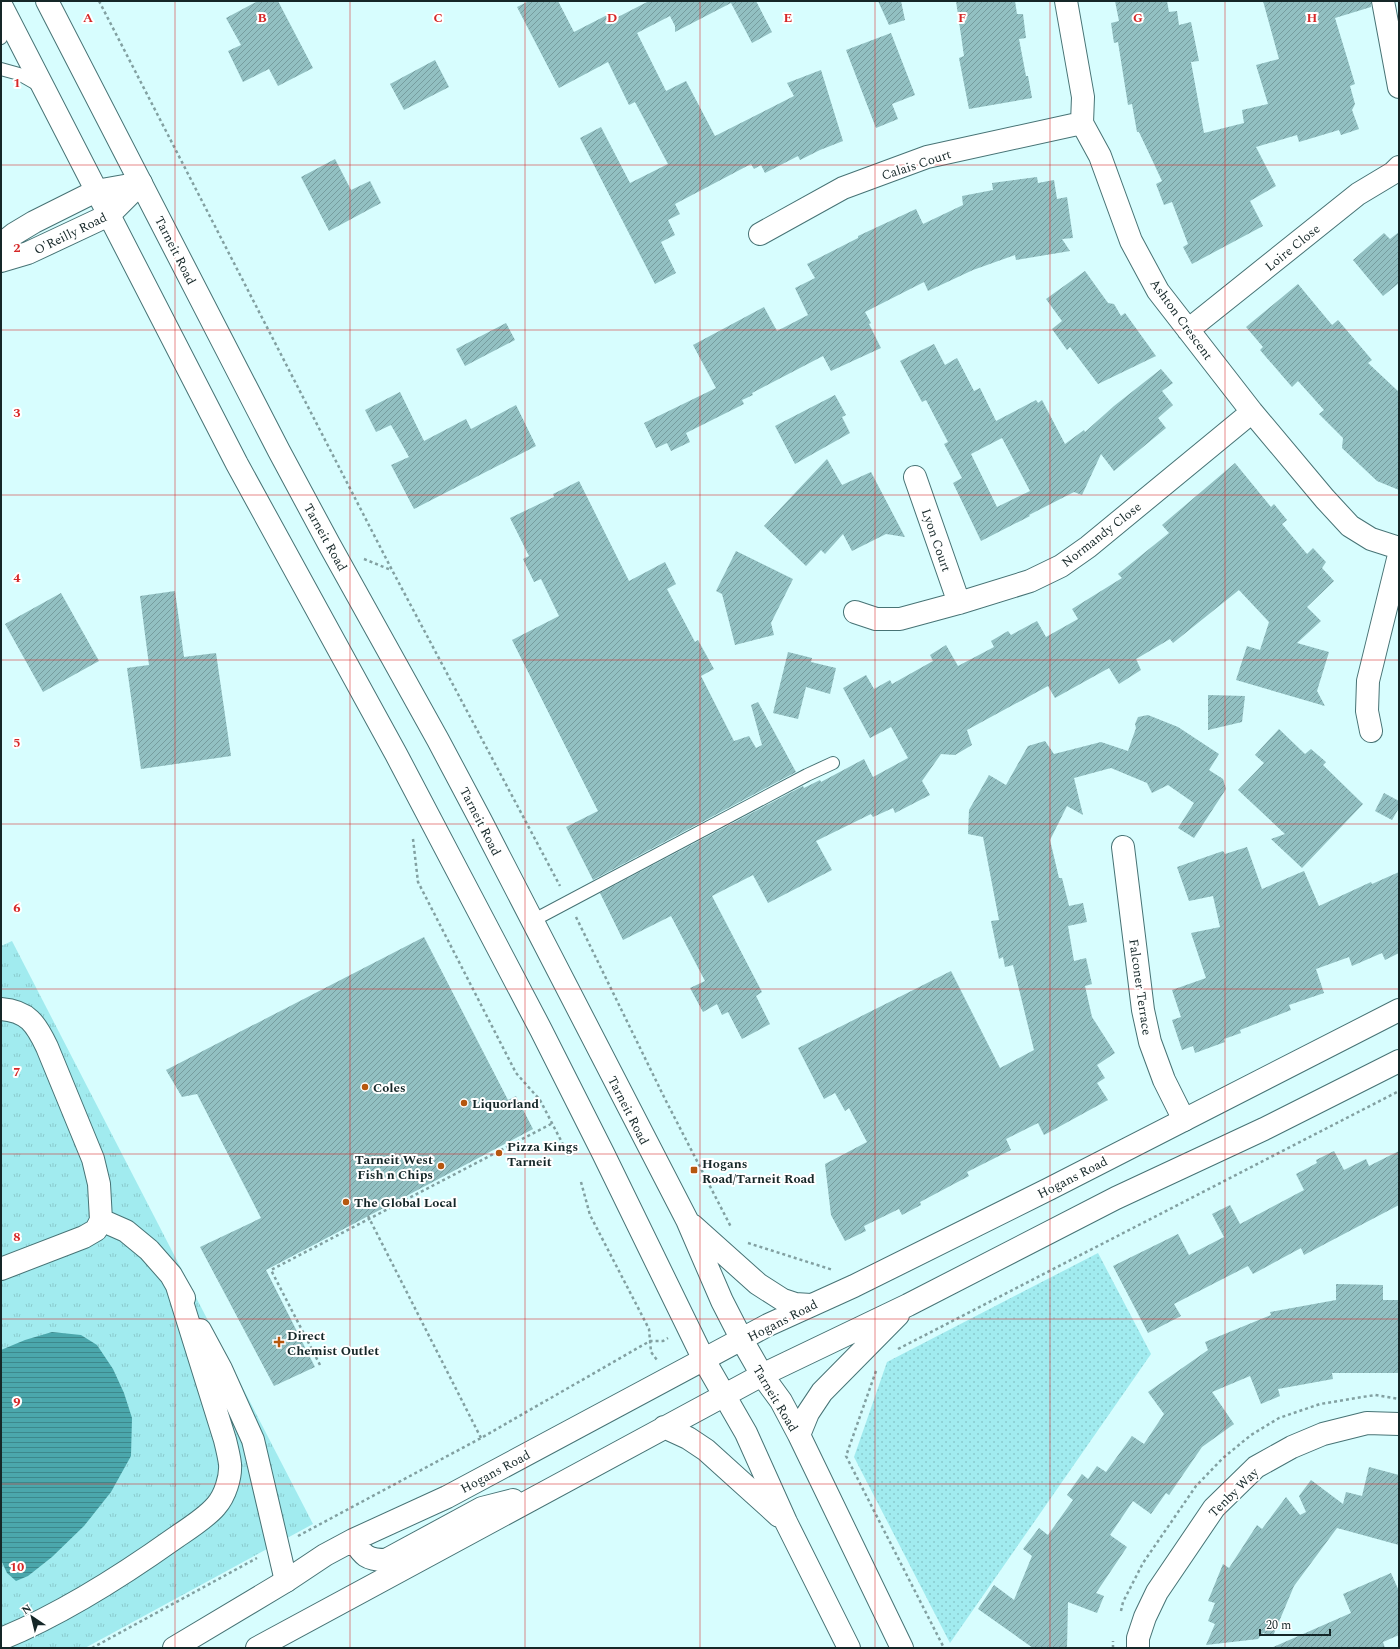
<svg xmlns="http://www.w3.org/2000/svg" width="1400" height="1649" font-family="Spectral,serif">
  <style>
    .grass { fill: url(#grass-dots) }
    .park { fill: url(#park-tufts) }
    .water { fill: url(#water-rules) }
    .building { fill: url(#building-hatch); fill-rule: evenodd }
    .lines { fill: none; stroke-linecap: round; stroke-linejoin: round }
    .lane-casing { stroke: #477375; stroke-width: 14 }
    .street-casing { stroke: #477375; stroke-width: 24 }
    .secondary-casing { stroke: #477375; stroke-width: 24 }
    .path { stroke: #82a0a1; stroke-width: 2.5; stroke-dasharray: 3 3; stroke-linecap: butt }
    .lane { stroke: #fff; stroke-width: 12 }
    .street { stroke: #fff; stroke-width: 22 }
    .secondary { stroke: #fff; stroke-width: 22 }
    .grid { fill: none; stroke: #d62828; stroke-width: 1; stroke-opacity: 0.55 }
    .poi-dot { fill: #b6570f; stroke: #fff; stroke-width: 1.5 }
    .labels { text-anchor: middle; stroke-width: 4; stroke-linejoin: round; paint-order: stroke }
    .street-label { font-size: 13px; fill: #152728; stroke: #fff }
    .poi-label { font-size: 13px; font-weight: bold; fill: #152728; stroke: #fff; text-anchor: start }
    .grid-label { font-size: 13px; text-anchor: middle; font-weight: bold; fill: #d62828; stroke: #fff; stroke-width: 4; stroke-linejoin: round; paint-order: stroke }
  </style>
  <defs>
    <pattern id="grass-dots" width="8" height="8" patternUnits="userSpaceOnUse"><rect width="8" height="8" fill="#a1ebef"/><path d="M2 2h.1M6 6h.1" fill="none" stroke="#8acacd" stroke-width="1.8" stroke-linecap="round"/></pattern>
    <pattern id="park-tufts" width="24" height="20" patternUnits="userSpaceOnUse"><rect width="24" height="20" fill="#a1ebef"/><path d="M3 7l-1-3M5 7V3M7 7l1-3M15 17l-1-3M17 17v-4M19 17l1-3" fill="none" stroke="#8acacd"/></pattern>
    <pattern id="water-rules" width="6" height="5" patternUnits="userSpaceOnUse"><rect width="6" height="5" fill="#4ba7ac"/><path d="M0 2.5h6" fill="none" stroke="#3d888c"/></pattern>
    <pattern id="building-hatch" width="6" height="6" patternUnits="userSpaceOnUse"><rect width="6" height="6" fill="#92c0c2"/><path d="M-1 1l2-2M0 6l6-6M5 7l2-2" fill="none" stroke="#769c9e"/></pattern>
  </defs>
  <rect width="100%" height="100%" fill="#d7fdfe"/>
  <!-- grass -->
  <path class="grass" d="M 1098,1253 L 1151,1354 L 950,1643 L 854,1457 L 887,1362 Z"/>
  <!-- park -->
  <path class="park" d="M 12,941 L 313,1524 L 85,1648 L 1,1648 L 1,946 Z"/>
  <!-- water -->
  <path class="water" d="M 52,1332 L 81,1335 L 97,1345 L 113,1369 L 124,1393 L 132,1418 L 131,1456 L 111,1492 L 84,1526 L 52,1557 L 28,1576 L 16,1581 L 7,1573 L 1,1560 L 1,1350 L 25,1340 Z"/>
  <!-- building -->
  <path class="building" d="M 258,1 L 278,1 L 313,68 L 278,86 L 269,69 L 243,82 L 228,51 L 241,45 L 226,18 Z
    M 529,1 L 558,1 L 574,32 L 613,12 L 616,18 L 649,1 L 756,1 L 772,32 L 752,43 L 731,3 L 675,32 L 675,26 L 670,16 L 637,33 L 666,91 L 686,81 L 715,136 L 794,96 L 787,83 L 821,70 L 843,141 L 820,150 L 800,160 L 798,156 L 765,173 L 761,165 L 754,169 L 751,164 L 675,204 L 680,214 L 668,220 L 675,235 L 661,242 L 676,273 L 655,284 L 580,138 L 601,127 L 630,183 L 668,164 L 635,102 L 629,105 L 608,62 L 559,88 L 517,7 Z
    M 878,1 L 901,1 L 905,20 L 889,25 Z
    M 956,1 L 1015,1 L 1017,14 L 1023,14 L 1026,38 L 1019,39 L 1026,76 L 1028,76 L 1032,98 L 969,109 L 959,58 L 964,56 Z
    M 1115,1 L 1167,1 L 1169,12 L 1177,11 L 1179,25 L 1191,22 L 1199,61 L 1191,62 L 1204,133 L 1244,123 L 1242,110 L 1268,104 L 1256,65 L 1279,59 L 1263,1 L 1371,1 L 1371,7 L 1335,18 L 1355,84 L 1350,86 L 1355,104 L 1352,110 L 1359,129 L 1341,135 L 1339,130 L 1299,142 L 1297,135 L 1256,147 L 1276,186 L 1250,201 L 1263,226 L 1192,264 L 1183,247 L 1188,244 L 1172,202 L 1164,205 L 1156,184 L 1162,181 L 1139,132 L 1137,132 L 1132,104 L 1128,105 L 1118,42 L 1114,43 L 1111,23 L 1119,21 Z
    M 891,33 L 915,95 L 892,104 L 898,119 L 876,128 L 846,50 Z
    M 435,60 L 449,87 L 404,110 L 390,84 Z
    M 335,159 L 351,190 L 370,181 L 381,203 L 329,231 L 301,177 Z
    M 1037,177 L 1038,183 L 1054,180 L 1057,199 L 1067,197 L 1073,238 L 1062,239 L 1070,251 L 1016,260 L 1015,255 L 973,270 L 928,291 L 924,282 L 865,312 L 871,323 L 869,324 L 881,348 L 831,371 L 823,356 L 752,393 L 753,395 L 742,400 L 744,404 L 686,433 L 690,442 L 671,451 L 667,443 L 656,448 L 644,423 L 716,388 L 693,345 L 764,307 L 777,331 L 808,315 L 795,288 L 815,278 L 807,264 L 858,238 L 858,236 L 916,209 L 923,224 L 963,205 L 962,196 L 993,190 L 992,183 Z
    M 1399,232 L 1399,283 L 1383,296 L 1353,260 L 1384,233 L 1390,239 Z
    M 1085,271 L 1108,303 L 1114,304 L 1121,316 L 1125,313 L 1156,356 L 1098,384 L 1070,347 L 1067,350 L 1052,329 L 1062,321 L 1046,299 Z
    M 1298,284 L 1332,325 L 1338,320 L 1372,360 L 1368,363 L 1399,392 L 1399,490 L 1377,481 L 1342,448 L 1343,438 L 1319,414 L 1324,410 L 1298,381 L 1292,387 L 1260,350 L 1263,347 L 1246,327 Z
    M 506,323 L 515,340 L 465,366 L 456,349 Z
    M 934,344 L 945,365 L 957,358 L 974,391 L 980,388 L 996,421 L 1036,400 L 1038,403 L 1042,400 L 1065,444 L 1084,430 L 1085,432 L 1114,406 L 1161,369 L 1173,383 L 1162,391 L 1173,405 L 1158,418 L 1166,428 L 1114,471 L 1101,454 L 1082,495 L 1074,492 L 1029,515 L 1030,516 L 981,541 L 953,483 L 962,478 L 944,444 L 948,442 L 926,400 L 922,402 L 900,361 ZM 1002,438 L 1030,491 L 997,507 L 971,454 Z
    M 400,392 L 424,441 L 466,419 L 471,429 L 516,405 L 536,446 L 414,509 L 391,465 L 409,457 L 391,425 L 376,432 L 365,410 Z
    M 835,395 L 846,415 L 842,417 L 850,433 L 795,464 L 775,426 Z
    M 827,459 L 842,485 L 871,472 L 905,537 L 886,534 L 852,551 L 843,534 L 825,554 L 821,550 L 806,566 L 764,526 Z
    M 1235,463 L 1271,507 L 1274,504 L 1287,520 L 1282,524 L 1307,554 L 1313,548 L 1326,562 L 1322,568 L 1334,581 L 1307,607 L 1321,621 L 1297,643 L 1329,652 L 1317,691 L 1325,706 L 1236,680 L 1247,646 L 1260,650 L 1269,622 L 1239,590 L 1173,643 L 1170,639 L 1136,659 L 1141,670 L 1119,684 L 1109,668 L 1055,698 L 1048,686 L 967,730 L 972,745 L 955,755 L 941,754 L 922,781 L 930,795 L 895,813 L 893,808 L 873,817 L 871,814 L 816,841 L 832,870 L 768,903 L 753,875 L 712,896 L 762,992 L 756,996 L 770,1024 L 742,1039 L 728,1012 L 722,1015 L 717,1004 L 703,1012 L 690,988 L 705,981 L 671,916 L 623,940 L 600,893 L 803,786 L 804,788 L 820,780 L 821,782 L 864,759 L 873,777 L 908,758 L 891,727 L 870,738 L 843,688 L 866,675 L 874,689 L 890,680 L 892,684 L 933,661 L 930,655 L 946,645 L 958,666 L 994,647 L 991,641 L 1008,631 L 1011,635 L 1037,621 L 1046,637 L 1078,619 L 1072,609 L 1122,578 L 1118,574 L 1169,533 L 1162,525 Z
    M 579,481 L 629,581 L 665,562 L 676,584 L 667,589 L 695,642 L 698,640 L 714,669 L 701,676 L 734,741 L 749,736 L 756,748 L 762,745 L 751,705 L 758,702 L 796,772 L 593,880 L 566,827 L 598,811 L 512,640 L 559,616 L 541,579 L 534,582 L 523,559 L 529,556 L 510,518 L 554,497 L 553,494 Z
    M 736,551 L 793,579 L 771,623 L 774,635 L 735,645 L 722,594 L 716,591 Z
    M 175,591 L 184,657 L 216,653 L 231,756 L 141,769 L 127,668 L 149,665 L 140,596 Z
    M 61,593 L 99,661 L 43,692 L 5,624 Z
    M 788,652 L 812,658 L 811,662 L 836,668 L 830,694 L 806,687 L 798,719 L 773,713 Z
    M 1208,695 L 1245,696 L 1242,722 L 1208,730 Z
    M 1148,715 L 1178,727 L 1219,754 L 1209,770 L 1223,779 L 1226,789 L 1194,838 L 1178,828 L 1194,803 L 1168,785 L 1152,793 L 1147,783 L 1111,768 L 1074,778 L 1083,815 L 1067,806 L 1050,840 L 1059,878 L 1062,878 L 1069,906 L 1083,903 L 1087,922 L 1068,926 L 1074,961 L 1086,958 L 1092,984 L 1085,986 L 1092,1017 L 1115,1053 L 1097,1065 L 1105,1078 L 1097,1083 L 1108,1100 L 1044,1135 L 1038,1123 L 1006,1139 L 1011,1150 L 967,1172 L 969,1176 L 920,1202 L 921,1205 L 902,1215 L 899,1209 L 864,1226 L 866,1231 L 845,1241 L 831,1215 L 825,1164 L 867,1142 L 849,1108 L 845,1111 L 835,1093 L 824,1099 L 798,1048 L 951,971 L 1000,1068 L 1034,1050 L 1013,965 L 1005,967 L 1003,957 L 999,959 L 991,921 L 999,920 L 983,837 L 968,834 L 969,810 L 989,775 L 1006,785 L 1028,746 L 1045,741 L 1054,754 L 1101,742 L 1128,751 L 1136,728 L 1135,724 L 1138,717 Z
    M 1279,729 L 1305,754 L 1311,749 L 1326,762 L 1323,765 L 1363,804 L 1302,868 L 1271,839 L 1285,834 L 1238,790 L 1264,763 L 1255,755 Z
    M 1384,793 L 1399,801 L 1399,808 L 1392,820 L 1375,811 Z
    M 1247,847 L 1262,889 L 1304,871 L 1319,906 L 1371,882 L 1372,884 L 1399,872 L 1399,953 L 1385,960 L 1382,953 L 1352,966 L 1349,957 L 1316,969 L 1324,993 L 1289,1005 L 1291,1010 L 1240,1030 L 1241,1033 L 1224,1039 L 1225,1042 L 1195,1053 L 1193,1046 L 1182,1050 L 1172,1020 L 1181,1017 L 1172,990 L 1206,978 L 1191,933 L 1220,927 L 1213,896 L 1189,901 L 1177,867 L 1223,851 L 1225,854 Z
    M 424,937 L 508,1100 L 516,1096 L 533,1129 L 266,1270 L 315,1367 L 274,1386 L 200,1247 L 261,1218 L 197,1094 L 182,1097 L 166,1070 Z
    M 1334,1151 L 1344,1170 L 1366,1159 L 1369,1166 L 1399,1151 L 1399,1205 L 1304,1255 L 1301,1248 L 1253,1274 L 1248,1266 L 1174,1304 L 1181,1316 L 1148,1333 L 1113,1266 L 1178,1234 L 1189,1255 L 1224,1237 L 1212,1214 L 1230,1205 L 1240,1224 L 1304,1190 L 1296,1174 L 1317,1163 L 1316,1160 Z
    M 1336,1284 L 1383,1285 L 1383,1300 L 1399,1300 L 1399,1373 L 1332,1373 L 1333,1379 L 1278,1389 L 1280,1396 L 1261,1404 L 1250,1376 L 1212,1392 L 1234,1424 L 1202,1447 L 1169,1495 L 1166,1493 L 1151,1514 L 1133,1501 L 1110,1535 L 1127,1547 L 1096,1593 L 1104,1596 L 1097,1613 L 1068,1602 L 1067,1648 L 1033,1648 L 978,1609 L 994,1585 L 1014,1600 L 1032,1556 L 1023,1549 L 1039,1528 L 1048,1535 L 1073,1500 L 1067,1495 L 1082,1474 L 1088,1479 L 1097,1466 L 1106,1472 L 1132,1436 L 1144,1444 L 1164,1414 L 1148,1392 L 1208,1350 L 1205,1342 L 1271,1315 L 1270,1312 L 1336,1300 Z
    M 1369,1467 L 1399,1475 L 1399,1545 L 1337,1528 L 1294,1586 L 1273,1636 L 1263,1633 L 1258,1639 L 1206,1645 L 1215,1624 L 1208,1621 L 1215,1603 L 1208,1601 L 1223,1564 L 1229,1568 L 1257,1525 L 1262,1529 L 1286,1497 L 1300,1515 L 1306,1512 L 1299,1496 L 1311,1480 L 1343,1504 L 1346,1492 L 1362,1496 Z
    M 1391,1573 L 1399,1591 L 1399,1635 L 1383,1642 L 1385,1648 L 1271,1648 L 1351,1613 L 1343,1594 Z"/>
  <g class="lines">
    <defs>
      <path id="lane" d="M 1,38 L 5,28 L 7,18
        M 1,69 L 19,74 L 40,86
        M 532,921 L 807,775 L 833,763"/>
      <path id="street" d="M 1066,1 L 1083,97 L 1082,123 L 1100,156 L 1131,241 L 1158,291 L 1252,412 L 1325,499 L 1350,526 L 1371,539 L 1399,548
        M 1383,1 L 1399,87
        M 760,234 L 843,188 L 927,157 L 1082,123
        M 1,244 L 14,234 L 34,222 L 96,191 L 141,183
        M 1,261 L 28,253 L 109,215 L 141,183
        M 1188,330 L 1358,194 L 1393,173 L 1399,167
        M 915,477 L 959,603
        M 855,612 L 876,619 L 900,619 L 959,603 L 1030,581 L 1061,566 L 1088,547 L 1252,412
        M 1371,731 L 1367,711 L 1368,681 L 1399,555
        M 1123,847 L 1143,1010 L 1150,1042 L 1164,1080 L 1184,1120
        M 1,1009 C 28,1011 36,1024 47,1047 L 93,1159 L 99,1184 L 101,1220 L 96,1230 L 84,1237 L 1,1269
        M 101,1220 L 126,1231 L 149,1250 L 171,1275 L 184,1298
        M 200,1330 L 221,1369 L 253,1440 L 286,1581
        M 1,1639 C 60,1615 123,1575 175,1538 C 188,1529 206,1518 216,1506 C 225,1496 231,1477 230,1464 C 229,1456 227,1448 225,1440 L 177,1286
        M 1138,1648 L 1138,1638 L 1145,1617 L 1157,1592 L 1214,1508 L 1256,1467 L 1292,1447 L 1323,1434 L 1367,1423 L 1399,1424"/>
      <path id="secondary" d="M 47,1 L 279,451 L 329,544 L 438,740 L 481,821 L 687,1220 L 722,1301 L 742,1340 L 762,1375 L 781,1401 L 799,1435 L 902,1648
        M 1,5 L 237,464 L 396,754 L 541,1030 L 603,1153 L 704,1360 L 746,1433 L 786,1522 L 849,1648
        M 692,1225 L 758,1284 L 783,1300 L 795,1304 L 811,1305
        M 664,1427 L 688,1438 L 706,1450 L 779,1516
        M 799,1435 L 808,1413 L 822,1392 L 898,1315
        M 353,1540 C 363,1555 366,1560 386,1560 L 482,1508 L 513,1500
        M 174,1648 L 286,1581 L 325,1555 L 353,1540 L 447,1497 L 768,1325 L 854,1286 L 1049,1189 L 1399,1010
        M 257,1648 L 762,1375 L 908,1305 L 1116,1198 L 1264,1129 L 1399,1061"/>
    </defs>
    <!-- lane casing -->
    <use href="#lane" class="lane-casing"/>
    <!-- street casing -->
    <use href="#street" class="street-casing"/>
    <!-- secondary casing -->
    <use href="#secondary" class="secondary-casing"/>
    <!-- path -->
    <path class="path" d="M 99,1 L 392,570 L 560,886
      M 364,559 L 391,570
      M 413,839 L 418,882 L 516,1073 L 540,1100 L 569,1156
      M 576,917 L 665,1099 L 731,1227
      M 581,1182 L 590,1215 L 649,1329 L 651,1352 L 657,1360
      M 368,1216 L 481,1438
      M 748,1243 L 833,1270
      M 898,1349 L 1399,1091
      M 320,1365 L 271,1270 L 551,1124
      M 876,1371 L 846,1456 L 944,1648
      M 298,1536 L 481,1438 L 650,1341 L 663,1341 L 668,1338
      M 1121,1611 L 1123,1602 L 1143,1563 L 1196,1486 L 1223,1458 L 1251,1435 L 1279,1418 L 1320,1404 L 1375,1395 L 1399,1399
      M 92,1648 L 257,1558
      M 1113,1648 L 1113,1641"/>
    <!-- lane -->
    <use href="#lane" class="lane"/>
    <!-- street -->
    <use href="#street" class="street"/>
    <!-- secondary -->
    <use href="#secondary" class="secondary"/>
  </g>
  <!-- grid -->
  <path class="grid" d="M 175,1 L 175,1648M 350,1 L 350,1648M 525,1 L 525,1648M 700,1 L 700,1648M 875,1 L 875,1648M 1050,1 L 1050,1648M 1225,1 L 1225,1648M 1,165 L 1399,165M 1,330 L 1399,330M 1,495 L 1399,495M 1,660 L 1399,660M 1,824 L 1399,824M 1,989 L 1399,989M 1,1154 L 1399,1154M 1,1319 L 1399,1319M 1,1484 L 1399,1484"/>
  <!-- markers -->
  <g class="poi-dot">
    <circle cx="365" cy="1087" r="4"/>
    <circle cx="464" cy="1103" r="4"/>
    <circle cx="499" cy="1153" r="4"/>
    <circle cx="441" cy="1166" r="4"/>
    <rect x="690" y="1166" width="8" height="8" rx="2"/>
    <circle cx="346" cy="1202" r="4"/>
    <path d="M277 1336h4v4h4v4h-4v4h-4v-4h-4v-4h4z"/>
  </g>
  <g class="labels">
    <!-- street labels -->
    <g class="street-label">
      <text transform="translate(916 164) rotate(-18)" y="5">Calais Court</text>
      <text transform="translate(70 233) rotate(-26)" y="5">O'Reilly Road</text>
      <text transform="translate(1292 247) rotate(-39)" y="5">Loire Close</text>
      <text transform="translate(176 250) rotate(63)" y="5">Tarneit Road</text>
      <text transform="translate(1182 319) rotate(54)" y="5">Ashton Crescent</text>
      <text transform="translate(1101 534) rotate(-38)" y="5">Normandy Close</text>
      <text transform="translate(326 537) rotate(61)" y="5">Tarneit Road</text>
      <text transform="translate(937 540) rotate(71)" y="5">Lyon Court</text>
      <text transform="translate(481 821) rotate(63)" y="5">Tarneit Road</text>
      <text transform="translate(1141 987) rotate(82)" y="5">Falconer Terrace</text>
      <text transform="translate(629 1110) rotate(63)" y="5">Tarneit Road</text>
      <text transform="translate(1072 1177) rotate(-27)" y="5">Hogans Road</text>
      <text transform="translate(782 1320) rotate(-27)" y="5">Hogans Road</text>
      <text transform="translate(776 1398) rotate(59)" y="5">Tarneit Road</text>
      <text transform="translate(495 1471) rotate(-28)" y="5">Hogans Road</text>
      <text transform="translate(1233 1492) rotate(-45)" y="5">Tenby Way</text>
    </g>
    <!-- poi labels -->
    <g class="poi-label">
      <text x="373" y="1092">Coles</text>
      <text x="472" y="1108">Liquorland</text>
      <text x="507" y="1151">Pizza Kings<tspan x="507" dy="15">Tarneit</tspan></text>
      <text x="433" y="1164" text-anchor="end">Tarneit West<tspan x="433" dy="15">Fish n Chips</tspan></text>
      <text x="702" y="1168">Hogans<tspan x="702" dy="15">Road/Tarneit Road</tspan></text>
      <text x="354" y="1207">The Global Local</text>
      <text x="287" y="1340">Direct<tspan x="287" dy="15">Chemist Outlet</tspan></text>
    </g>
  </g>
  <g class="grid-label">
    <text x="88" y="22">A</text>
    <text x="262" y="22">B</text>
    <text x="438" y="22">C</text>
    <text x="612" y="22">D</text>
    <text x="788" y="22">E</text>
    <text x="962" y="22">F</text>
    <text x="1138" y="22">G</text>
    <text x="1312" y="22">H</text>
    <text x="17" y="87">1</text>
    <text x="17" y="252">2</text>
    <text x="17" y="417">3</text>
    <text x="17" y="582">4</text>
    <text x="17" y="747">5</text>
    <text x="17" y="912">6</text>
    <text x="17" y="1076">7</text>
    <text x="17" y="1241">8</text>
    <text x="17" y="1406">9</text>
    <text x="17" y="1571">10</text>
  </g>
  <!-- border -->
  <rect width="1400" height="1649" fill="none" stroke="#152728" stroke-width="4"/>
  <!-- north arrow -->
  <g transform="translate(32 1617) rotate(325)" stroke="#ffffff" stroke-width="3" paint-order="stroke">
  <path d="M0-3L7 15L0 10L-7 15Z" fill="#152728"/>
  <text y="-6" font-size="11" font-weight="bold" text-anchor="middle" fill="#152728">N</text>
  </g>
  <!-- scale -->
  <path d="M1260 1629v6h70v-6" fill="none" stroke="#152728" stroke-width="2"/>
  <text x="1266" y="1629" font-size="12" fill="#152728" stroke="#ffffff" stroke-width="3" paint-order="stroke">20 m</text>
</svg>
